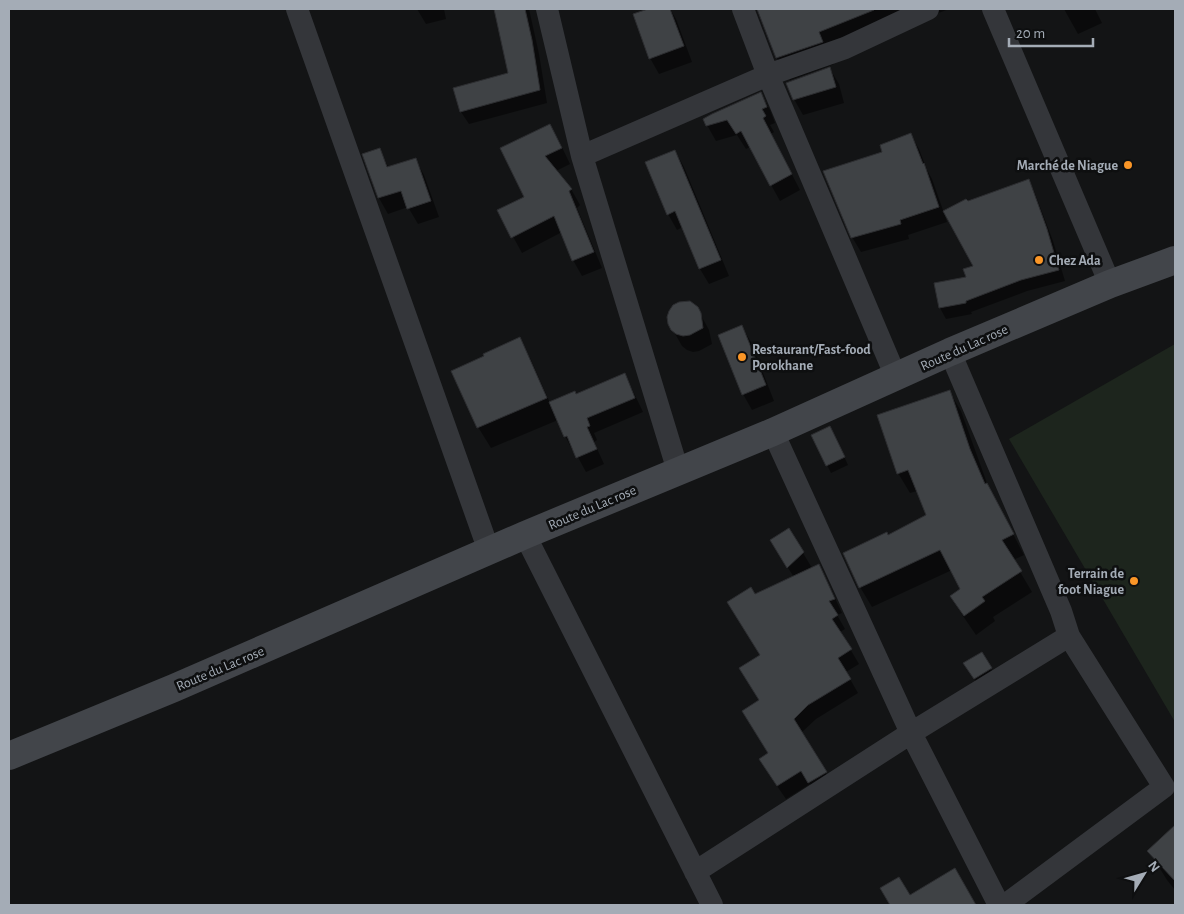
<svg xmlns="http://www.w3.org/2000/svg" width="1184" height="914" font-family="'Alegreya Sans',sans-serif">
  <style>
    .green { fill: #1d251d }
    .shadow { fill: #0007; fill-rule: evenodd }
    .building { fill: #3f4245; stroke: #2d2e31 }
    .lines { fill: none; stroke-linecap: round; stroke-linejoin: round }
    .minor { stroke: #34363a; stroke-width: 22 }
    .secondary { stroke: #42454a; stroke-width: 28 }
    .poi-dot { fill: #fa9627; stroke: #0e0f10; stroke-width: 2 }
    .labels { text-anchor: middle; stroke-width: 5; stroke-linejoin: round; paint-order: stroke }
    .poi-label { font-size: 14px; font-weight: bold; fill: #a4acb6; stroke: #0e0f10; text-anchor: end }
    .street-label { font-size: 14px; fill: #a4acb6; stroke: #0e0f10 }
  </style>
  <rect width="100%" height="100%" fill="#131415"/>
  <!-- green -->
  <path class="green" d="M 1175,344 L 1175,722 L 1009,439 Z"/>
  <!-- shadow -->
  <path class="shadow" d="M 417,9 L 444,9 L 446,19 L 426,24 Z
    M 495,9 L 529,9 L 539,54 L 547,103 L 469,124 L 461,112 L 510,74 Z
    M 652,9 L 670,9 L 676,19 L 692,62 L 659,74 L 650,58 L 635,15 Z
    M 758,9 L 949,9 L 831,54 L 834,64 L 790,80 L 777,58 Z
    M 1064,9 L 1095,9 L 1102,23 L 1078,34 Z
    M 830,69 L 839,84 L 844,103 L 803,115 L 794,99 Z
    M 761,94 L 770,110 L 775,123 L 770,125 L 774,132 L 771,134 L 800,190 L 780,201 L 750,147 L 746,149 L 737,135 L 716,141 L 707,125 Z
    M 550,126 L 559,141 L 570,164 L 556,171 L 571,189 L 580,205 L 577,208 L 602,268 L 582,276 L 573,260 L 562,232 L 522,253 L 499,211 L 526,197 Z
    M 911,135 L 919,149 L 927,170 L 932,179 L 944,213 L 966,201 L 967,203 L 1028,180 L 1034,191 L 1053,241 L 1065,281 L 1027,291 L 971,312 L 972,314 L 946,319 L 940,308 L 936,284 L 968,278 L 975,266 L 945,213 L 944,213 L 947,222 L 908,235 L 909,239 L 861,252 L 852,237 L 884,152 Z
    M 379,150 L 389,168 L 415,159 L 424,175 L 439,217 L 418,224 L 408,207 L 388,214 L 379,198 L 364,155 Z
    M 675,151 L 684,167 L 729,276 L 709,284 L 700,269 L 683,227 L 677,230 L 668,214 Z
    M 697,308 L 709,330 L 712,344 L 699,351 L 693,352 L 687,350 L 682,346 L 669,323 Z
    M 742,327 L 751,342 L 774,401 L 752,410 L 743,394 Z
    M 519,339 L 531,360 L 550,403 L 576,396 L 624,375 L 632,389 L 643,412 L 594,433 L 597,440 L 594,442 L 604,464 L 586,472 L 574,450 L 573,451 L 565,436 L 558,420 L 491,448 L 478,427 Z
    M 949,391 L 961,411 L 988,486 L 1024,555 L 1013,560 L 1032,592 L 993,617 L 995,621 L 976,635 L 963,616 L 951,596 L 961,589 L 952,570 L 872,607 L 860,587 L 888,536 L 927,516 L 917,491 L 910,493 L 898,473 ZM 984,600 L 985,602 L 971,612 L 971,609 Z
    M 834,435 L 848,465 L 831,473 L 827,465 Z
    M 803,553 L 812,568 L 819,566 L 826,579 L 842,613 L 837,615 L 845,629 L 840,632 L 859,664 L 846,672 L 858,693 L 816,719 L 801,733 L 834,786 L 817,796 L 810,784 L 786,799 L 768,773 L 769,754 L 760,701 L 761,656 L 755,596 L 794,577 L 780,556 Z
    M 991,669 L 1000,684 L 984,694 L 974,679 Z
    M 1168,833 L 1175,840 L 1175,890 L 1167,880 L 1149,851 Z
    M 954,870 L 975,905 L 892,905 L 882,889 L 909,896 Z"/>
  <!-- building -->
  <path class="building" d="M 494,9 L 525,9 L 532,40 L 540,90 L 460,112 L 453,88 L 508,73 Z
    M 648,9 L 670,9 L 684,46 L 649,59 L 633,14 Z
    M 757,9 L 874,9 L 874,10 L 819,32 L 823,42 L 776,58 Z
    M 830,67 L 836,87 L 793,100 L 786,83 Z
    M 761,92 L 767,107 L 762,109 L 766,116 L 763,118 L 792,174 L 770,186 L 741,131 L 736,134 L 727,120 L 706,126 L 703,119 L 712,114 Z
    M 550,124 L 562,148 L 545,156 L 572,189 L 569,191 L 594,252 L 572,261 L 554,216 L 511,238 L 497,210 L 524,197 L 500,148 Z
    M 911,133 L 923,164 L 924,163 L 939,207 L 900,220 L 901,224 L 851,238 L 823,171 L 882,152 L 880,145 Z
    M 380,148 L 387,167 L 416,158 L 431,201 L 407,209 L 401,191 L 378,198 L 362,154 Z
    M 675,150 L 721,260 L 699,269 L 675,211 L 667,215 L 645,162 Z
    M 1029,179 L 1047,229 L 1059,270 L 1021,280 L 966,301 L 966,303 L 939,308 L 934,283 L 966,277 L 963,269 L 973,266 L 943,211 L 966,199 L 968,201 Z
    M 690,301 L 698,307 L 701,313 L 703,328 L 690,335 L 683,336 L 676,334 L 671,330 L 668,324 L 667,317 L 669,311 L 673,305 L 679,302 Z
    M 742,325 L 766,385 L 742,395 L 718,335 Z
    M 520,337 L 547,398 L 477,428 L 451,371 L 484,356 L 483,354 Z
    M 625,373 L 635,398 L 587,418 L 590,426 L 587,427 L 597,449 L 576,458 L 567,436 L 564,437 L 549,402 L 575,391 L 576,394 Z
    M 950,390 L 970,449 L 985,484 L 987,483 L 1014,534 L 1002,540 L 1022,571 L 982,597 L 985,601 L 964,616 L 950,596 L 960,589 L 940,550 L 859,588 L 843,553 L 887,532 L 888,535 L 926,515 L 908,470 L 897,474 L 877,415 Z
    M 830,426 L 845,457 L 826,466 L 811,435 Z
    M 789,528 L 804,552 L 787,568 L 770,540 Z
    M 819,564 L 835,599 L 829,601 L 838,615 L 832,619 L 852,649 L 838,658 L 851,679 L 808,705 L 794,719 L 827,772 L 808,783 L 801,771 L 777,786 L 759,759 L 768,753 L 742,711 L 759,700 L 739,668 L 760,655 L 727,602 L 751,587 L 755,594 Z
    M 982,652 L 992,668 L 974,679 L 963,663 Z
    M 1175,825 L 1175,881 L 1147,851 Z
    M 955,868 L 976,905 L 890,905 L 880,888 L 899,877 L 910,895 Z"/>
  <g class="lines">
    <!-- minor -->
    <path class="minor" d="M 297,9 L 489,551
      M 547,9 L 582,156 L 678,471
      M 743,9 L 768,75 L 896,377
      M 993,9 L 1110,284
      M 582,156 L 768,75 L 845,48 L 928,9
      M 773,432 L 911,733 L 999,905
      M 525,535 L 712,905
      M 695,872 L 911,733 L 1069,636 L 1061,611 L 950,352
      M 1005,905 L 1164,787 L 1069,636"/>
    <!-- secondary -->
    <path class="secondary" d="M 9,756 L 174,688 L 525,535 L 773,432 L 950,352 L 1110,284 L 1175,260"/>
  </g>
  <!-- markers -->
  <g class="poi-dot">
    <circle cx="1128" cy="165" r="5"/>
    <circle cx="1039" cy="260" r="5"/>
    <circle cx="742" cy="357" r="5"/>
    <circle cx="1134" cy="581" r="5"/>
  </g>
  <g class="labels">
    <!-- poi labels -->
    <g class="poi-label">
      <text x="1118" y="170">Marché de Niague</text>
      <text x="1049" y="265" text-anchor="start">Chez Ada</text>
      <text x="752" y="354" text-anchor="start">Restaurant/Fast-food<tspan x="752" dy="16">Porokhane</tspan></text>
      <text x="1124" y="578">Terrain de<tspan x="1124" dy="16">foot Niague</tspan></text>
    </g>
    <!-- street labels -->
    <g class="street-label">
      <text transform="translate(964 347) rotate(-24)" y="5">Route du Lac rose</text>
      <text transform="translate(592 507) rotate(-23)" y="5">Route du Lac rose</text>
      <text transform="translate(220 668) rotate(-23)" y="5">Route du Lac rose</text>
    </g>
  </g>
  <!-- border -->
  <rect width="1184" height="914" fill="none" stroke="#a4acb6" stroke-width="20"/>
  <!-- north arrow -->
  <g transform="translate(1144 874) rotate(53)" stroke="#0e0f10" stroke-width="4" paint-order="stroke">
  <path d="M0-4L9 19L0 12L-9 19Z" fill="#a4acb6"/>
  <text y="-8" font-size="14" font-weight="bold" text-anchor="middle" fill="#a4acb6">N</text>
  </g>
  <!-- scale -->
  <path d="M1009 38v8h84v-8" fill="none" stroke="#a4acb6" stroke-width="2.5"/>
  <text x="1016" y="38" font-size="15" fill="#a4acb6" stroke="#0e0f10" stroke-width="4" paint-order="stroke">20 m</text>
</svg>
